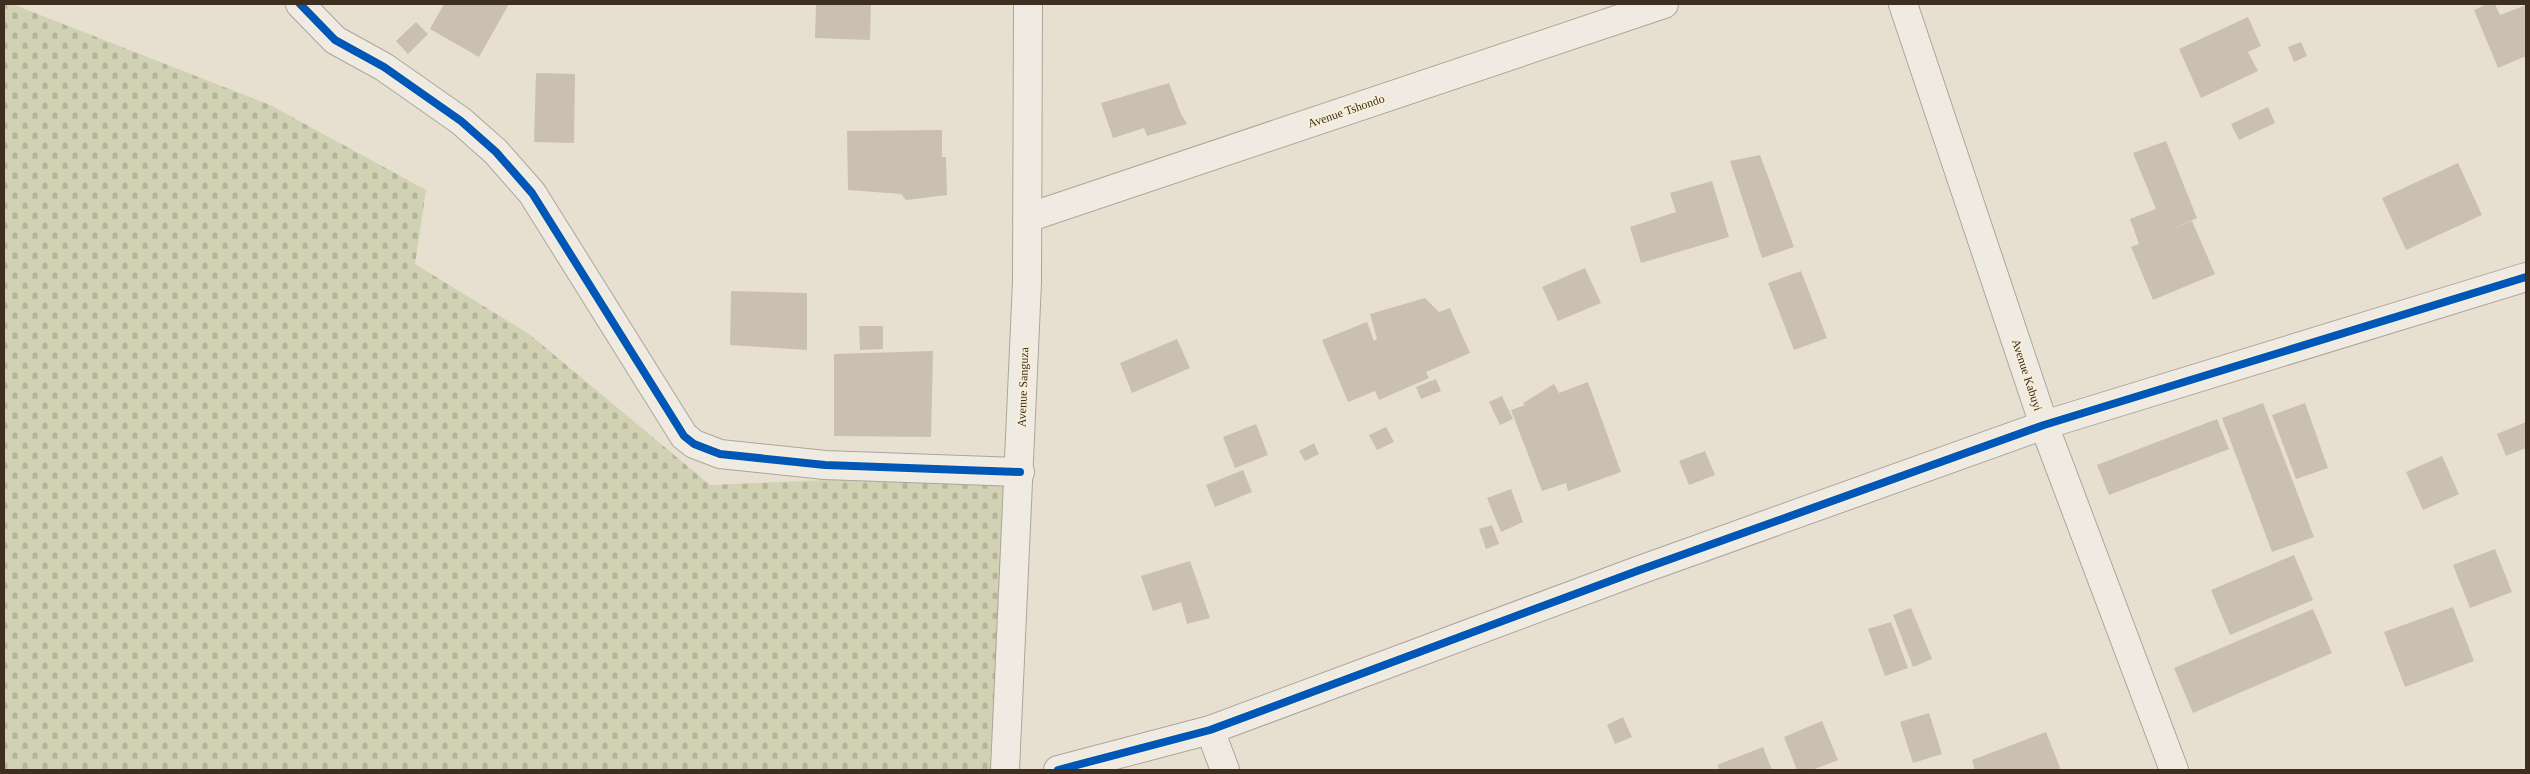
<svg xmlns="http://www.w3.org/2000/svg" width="2530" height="774" font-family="'Times New Roman',serif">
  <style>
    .cemetery { fill: url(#cemetery-stones) }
    .building { fill: #cbbfb2 }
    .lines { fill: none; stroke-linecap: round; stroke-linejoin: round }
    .minor-casing { stroke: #ada599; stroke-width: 30 }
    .minor { stroke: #efebe3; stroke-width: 28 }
    .cycleway-casing { stroke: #f7eed8; stroke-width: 11 }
    .cycleway { stroke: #0057b8; stroke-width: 8 }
    .labels { text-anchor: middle; stroke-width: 4.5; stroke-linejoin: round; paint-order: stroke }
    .street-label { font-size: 12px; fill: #3d2e20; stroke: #f7eed8 }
  </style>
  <defs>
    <pattern id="cemetery-stones" width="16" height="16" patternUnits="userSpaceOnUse" patternTransform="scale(1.25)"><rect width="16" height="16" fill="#d1d1b3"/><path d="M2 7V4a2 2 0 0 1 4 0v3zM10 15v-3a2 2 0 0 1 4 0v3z" fill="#b4b49a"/></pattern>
  </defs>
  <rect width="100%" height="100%" fill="#e7e0d1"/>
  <!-- cemetery -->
  <path class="cemetery" d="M 4,4 L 12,4 L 270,105 L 426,190 L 415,264 L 529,334 L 710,485 L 1020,472 L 1005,770 L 4,770 Z"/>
  <!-- building -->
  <path class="building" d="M 444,4 L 509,4 L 479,57 L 430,29 Z
    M 816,4 L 871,4 L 870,40 L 815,38 Z
    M 2487,4 L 2495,4 L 2500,15 L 2526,5 L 2526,56 L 2498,68 L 2474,10 Z
    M 2248,17 L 2261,46 L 2248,52 L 2258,71 L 2201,98 L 2179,49 Z
    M 416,22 L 428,34 L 408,54 L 396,41 Z
    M 2301,42 L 2307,56 L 2294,62 L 2288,47 Z
    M 536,73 L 575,74 L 574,143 L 534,142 Z
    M 1169,83 L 1181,114 L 1187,124 L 1147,136 L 1144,128 L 1113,138 L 1101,103 Z
    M 2268,107 L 2275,123 L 2239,140 L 2231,124 Z
    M 942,130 L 942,157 L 946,157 L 947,195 L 906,200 L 901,194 L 848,190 L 847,131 Z
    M 2166,141 L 2197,218 L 2169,231 L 2192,221 L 2215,274 L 2153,300 L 2131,247 L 2139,244 L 2130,219 L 2156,209 L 2133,153 Z
    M 1760,155 L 1794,247 L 1762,258 L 1730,161 Z
    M 2458,163 L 2482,215 L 2406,250 L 2382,198 Z
    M 1712,181 L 1729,237 L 1641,263 L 1630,227 L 1676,212 L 1670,193 Z
    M 1585,268 L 1601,303 L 1558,321 L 1542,287 Z
    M 1801,271 L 1827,338 L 1794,350 L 1768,283 Z
    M 731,291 L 807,293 L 807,350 L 730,345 Z
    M 1425,298 L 1439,312 L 1450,308 L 1470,353 L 1426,372 L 1429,378 L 1379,400 L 1375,391 L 1348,402 L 1322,340 L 1367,322 L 1374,341 L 1377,339 L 1370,314 Z
    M 859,326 L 883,326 L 883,349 L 860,350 Z
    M 1177,339 L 1190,368 L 1132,393 L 1120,363 Z
    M 933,351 L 931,437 L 834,436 L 834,354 Z
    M 1436,379 L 1441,391 L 1421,399 L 1416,387 Z
    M 1588,382 L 1621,472 L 1568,491 L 1566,483 L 1542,491 L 1511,410 L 1525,405 L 1523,403 L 1554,384 L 1559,393 Z
    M 1502,396 L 1513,419 L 1500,425 L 1489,402 Z
    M 2263,403 L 2314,537 L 2272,552 L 2222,418 Z
    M 2305,403 L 2328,468 L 2296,479 L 2272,415 Z
    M 2217,419 L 2229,449 L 2109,495 L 2097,465 Z
    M 2526,422 L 2526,448 L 2506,456 L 2497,434 Z
    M 1256,424 L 1268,455 L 1235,468 L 1223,437 Z
    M 1386,427 L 1394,442 L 1377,450 L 1369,435 Z
    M 1314,443 L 1319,454 L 1305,461 L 1299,451 Z
    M 1705,451 L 1715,475 L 1689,485 L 1679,461 Z
    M 2442,456 L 2459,494 L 2423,510 L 2406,472 Z
    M 1243,470 L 1252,492 L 1215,507 L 1206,485 Z
    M 1511,489 L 1523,522 L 1501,532 L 1487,498 Z
    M 1492,525 L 1499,544 L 1486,549 L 1479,529 Z
    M 2495,549 L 2512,592 L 2470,608 L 2453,565 Z
    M 2294,555 L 2313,600 L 2230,635 L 2211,590 Z
    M 1190,561 L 1210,618 L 1187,624 L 1181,602 L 1153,611 L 1141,576 Z
    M 2453,607 L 2474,661 L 2405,687 L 2384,632 Z
    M 1911,608 L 1932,659 L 1913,667 L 1893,615 Z
    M 2313,609 L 2332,653 L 2193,713 L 2174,668 Z
    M 1891,622 L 1908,668 L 1885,676 L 1868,629 Z
    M 1929,713 L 1942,754 L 1913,763 L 1900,722 Z
    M 1623,717 L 1632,737 L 1615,744 L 1607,725 Z
    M 1822,721 L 1838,760 L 1812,770 L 1797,770 L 1784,737 Z
    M 2046,732 L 2061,770 L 1975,770 L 1972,760 Z
    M 1763,747 L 1772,770 L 1720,770 L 1717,765 Z"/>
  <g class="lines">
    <defs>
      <path id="minor" d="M 300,4 L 335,40 L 384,67 L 461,121 L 496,152 L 532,193 L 684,436 L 694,444 L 720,454 L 825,465 L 1020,472
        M 1903,4 L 2044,425 L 2174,770
        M 1027,218 L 1664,4
        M 1210,730 L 1225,770
        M 1005,770 L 1027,282 L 1028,4
        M 1058,770 L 1210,730 L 1637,571 L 2044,425 L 2526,277"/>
    </defs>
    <!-- minor casing -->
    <use href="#minor" class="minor-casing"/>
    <!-- minor -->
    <use href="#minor" class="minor"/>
    <defs>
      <path id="cycleway" d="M 300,4 L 335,40 L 384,67 L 461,121 L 496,152 L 532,193 L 684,436 L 694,444 L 720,454 L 825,465 L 1020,472
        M 1058,770 L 1210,730 L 1637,571 L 2044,425 L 2526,277"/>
    </defs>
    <!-- cycleway casing -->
    <use href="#cycleway" class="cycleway-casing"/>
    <!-- cycleway -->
    <use href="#cycleway" class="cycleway"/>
  </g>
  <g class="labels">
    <!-- street labels -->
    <g class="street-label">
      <text transform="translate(1346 111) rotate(-19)" y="4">Avenue Tshondo</text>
      <text transform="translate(2027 375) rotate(72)" y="4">Avenue Kabuyi</text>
      <text transform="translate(1023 387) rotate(-88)" y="4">Avenue Sanguza</text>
    </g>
  </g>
  <!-- border -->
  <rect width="2530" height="774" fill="none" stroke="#3d2e20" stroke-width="10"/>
</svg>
